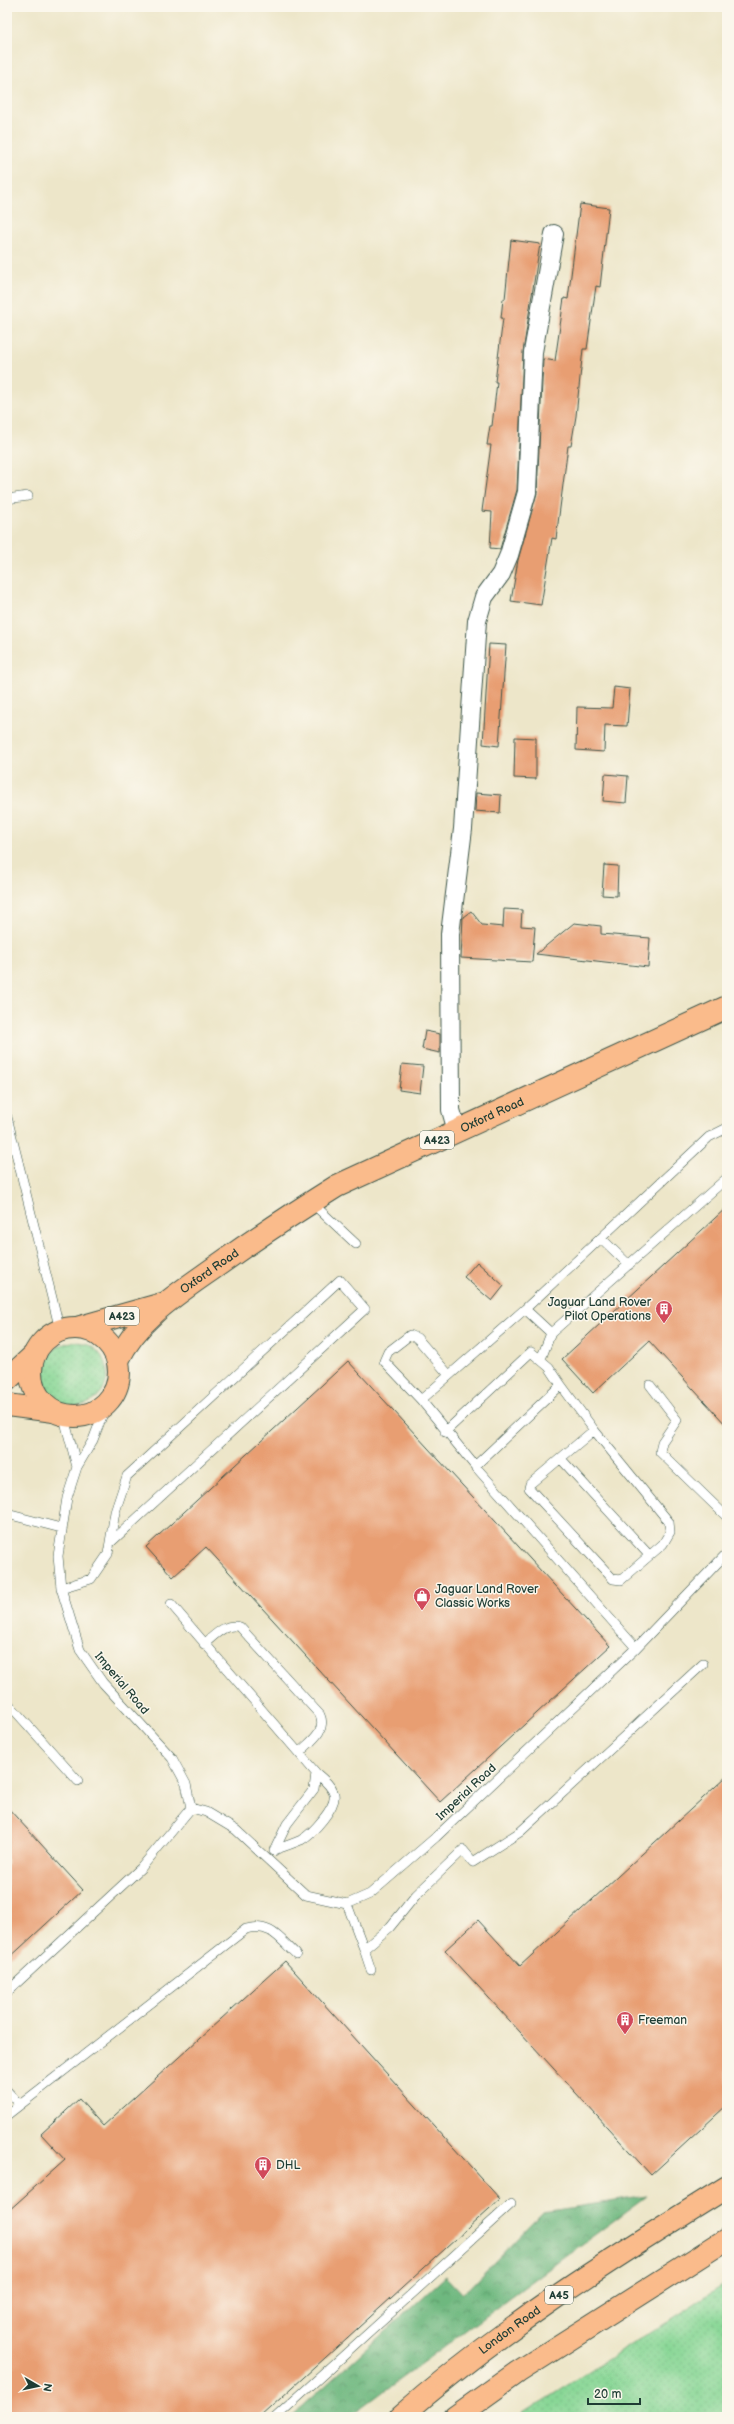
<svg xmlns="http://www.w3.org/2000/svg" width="734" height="2424" font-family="'Balsamiq Sans',sans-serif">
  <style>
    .green { fill: url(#green-dots); stroke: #548a65 }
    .forest { fill: url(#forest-crowns); stroke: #467a5a }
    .building { fill: #e89e72 }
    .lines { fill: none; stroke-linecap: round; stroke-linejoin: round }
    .service-casing { stroke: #3e564a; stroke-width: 10 }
    .minor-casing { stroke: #3e564a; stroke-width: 20 }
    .trunk-casing { stroke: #3e564a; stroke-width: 24 }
    .service { stroke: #fff; stroke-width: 9 }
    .minor { stroke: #fff; stroke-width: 18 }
    .trunk { stroke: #fabb8b; stroke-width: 22 }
    .labels { text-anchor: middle; stroke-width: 3; stroke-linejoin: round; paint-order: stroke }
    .shield { fill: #fbf7ec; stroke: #61756b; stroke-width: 1 }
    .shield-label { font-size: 11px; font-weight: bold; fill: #1f3d34 }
    .street-label { font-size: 12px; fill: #1f3d34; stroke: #fbf7ec }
    .poi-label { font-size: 12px; fill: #1f3d34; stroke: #fbf7ec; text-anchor: start }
  </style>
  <defs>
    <pattern id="green-dots" width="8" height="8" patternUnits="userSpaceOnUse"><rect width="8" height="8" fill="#89d796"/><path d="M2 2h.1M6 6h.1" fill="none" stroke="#76b982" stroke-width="1.8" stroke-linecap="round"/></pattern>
    <pattern id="forest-crowns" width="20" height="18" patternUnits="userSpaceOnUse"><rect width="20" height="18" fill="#6eb87f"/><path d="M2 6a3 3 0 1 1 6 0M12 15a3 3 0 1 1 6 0" fill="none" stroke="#5a9769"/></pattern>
  </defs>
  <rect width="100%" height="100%" fill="#fbf7ec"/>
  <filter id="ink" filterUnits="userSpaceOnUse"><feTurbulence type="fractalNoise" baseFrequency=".025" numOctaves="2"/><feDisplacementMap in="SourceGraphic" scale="8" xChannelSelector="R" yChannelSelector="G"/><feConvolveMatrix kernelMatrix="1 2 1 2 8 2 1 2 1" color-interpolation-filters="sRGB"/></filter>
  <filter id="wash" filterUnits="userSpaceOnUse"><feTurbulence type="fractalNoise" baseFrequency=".012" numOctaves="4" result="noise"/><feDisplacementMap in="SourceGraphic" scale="16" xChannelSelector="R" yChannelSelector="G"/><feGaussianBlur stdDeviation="0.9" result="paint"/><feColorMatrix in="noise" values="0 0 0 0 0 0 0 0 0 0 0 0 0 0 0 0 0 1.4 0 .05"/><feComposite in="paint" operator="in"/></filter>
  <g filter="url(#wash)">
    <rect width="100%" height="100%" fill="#ede6c9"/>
    <!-- green -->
    <path class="green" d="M43 1374a32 32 0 1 1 64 0a32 32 0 1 1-64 0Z
      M 727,2283 L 727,2417 L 519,2417 L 524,2413 Z"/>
    <!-- forest -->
    <path class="forest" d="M 647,2196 L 349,2417 L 291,2417 L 446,2276 L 463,2294 L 543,2212 Z"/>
    <g id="blocks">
      <!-- building -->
      <path class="building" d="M 580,204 L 609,208 L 600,287 L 596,286 L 587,349 L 583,349 L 576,416 L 571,446 L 568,446 L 556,539 L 552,538 L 541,605 L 511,601 L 518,560 L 537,493 L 543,359 L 555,361 L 564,298 L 568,299 Z
        M 511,240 L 540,244 L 523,352 L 517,490 L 500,549 L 490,548 L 492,512 L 482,511 L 491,445 L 487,445 L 490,426 L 492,426 L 497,382 L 495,382 L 503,318 L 501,318 L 503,299 L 505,299 Z
        M 489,644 L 506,645 L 499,746 L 483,744 Z
        M 614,687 L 630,689 L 627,726 L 605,725 L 604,752 L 576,750 L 577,707 L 612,708 Z
        M 515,737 L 536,738 L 536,779 L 514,778 Z
        M 605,774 L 628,776 L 626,803 L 603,801 Z
        M 476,793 L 501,795 L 500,813 L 475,811 Z
        M 604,865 L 618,866 L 617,896 L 602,895 Z
        M 504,909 L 522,910 L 521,926 L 535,927 L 532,962 L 461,958 L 463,917 L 471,911 L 482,925 L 503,927 Z
        M 574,923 L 601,926 L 601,934 L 650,938 L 648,967 L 536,954 Z
        M 425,1031 L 440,1034 L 440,1053 L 422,1049 Z
        M 402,1064 L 423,1066 L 420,1093 L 399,1090 Z
        M 727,1207 L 727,1426 L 649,1341 L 593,1393 L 562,1359 Z
        M 477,1262 L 504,1286 L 492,1301 L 464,1277 Z
        M 348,1361 L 610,1646 L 440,1802 L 206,1547 L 173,1577 L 146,1547 Z
        M 727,1776 L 727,2105 L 651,2175 L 445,1950 L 478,1920 L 520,1966 Z
        M 7,1807 L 83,1890 L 7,1960 Z
        M 285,1961 L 500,2199 L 260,2417 L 7,2417 L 7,2212 L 65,2160 L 41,2134 L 79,2099 L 103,2126 Z"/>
    </g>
  </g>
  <g filter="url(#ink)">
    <use href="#blocks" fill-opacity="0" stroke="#3e564a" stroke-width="1"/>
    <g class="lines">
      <defs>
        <path id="service" d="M 7,499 L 28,496
          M 7,1117 L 60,1330
          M 311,1202 L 356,1244
          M 601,1238 L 629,1265
          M 525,1309 L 551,1333
          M 541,1359 L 551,1333 L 727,1178
          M 449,1375 L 417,1338 L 410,1335 L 388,1352 L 384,1361 L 421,1400 L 475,1466 L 636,1648
          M 561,1385 L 594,1430 L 669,1522 L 670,1532 L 663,1544 L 621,1580 L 613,1579 L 529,1488 L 530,1484 L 594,1430
          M 650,1385 L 677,1420 L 662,1442 L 660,1452 L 727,1517
          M 421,1400 L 525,1309 L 709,1137 L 727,1128
          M 63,1414 L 77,1467
          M 445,1432 L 531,1352 L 549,1367 L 561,1385 L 475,1466
          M 561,1459 L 649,1555
          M 7,1514 L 61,1528
          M 61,1588 L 91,1579 L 108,1554 L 115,1512 L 127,1476 L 340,1280 L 365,1309 L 110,1543
          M 171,1604 L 316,1773 C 323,1779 331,1785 334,1794 C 337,1807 312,1834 301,1840 C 292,1844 283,1847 274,1850
          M 204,1644 C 215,1635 226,1622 240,1627 L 320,1715 C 327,1731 311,1741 300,1752
          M 7,1702 L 78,1781
          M 191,1808 L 206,1812 L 236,1830 L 306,1895 L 347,1904 L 370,1894 L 436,1837 L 636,1648 L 727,1553
          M 274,1851 L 287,1824 L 314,1789 L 316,1773
          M 347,1904 L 364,1949 L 390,1927 L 416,1895 L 463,1850 L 473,1862 L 520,1832 L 703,1664
          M 364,1949 L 371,1970
          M 7,1992 L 141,1868 L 191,1808 L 186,1784 L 172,1758 L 103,1683 L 80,1650 L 61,1588 L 58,1556 L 67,1498 L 77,1467 L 93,1440 L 108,1401
          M 7,2091 L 19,2104
          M 7,2115 L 246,1929 C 270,1922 280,1939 296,1954
          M 276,2417 L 511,2204"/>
        <path id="minor" d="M 457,1131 L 451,1110 L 450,934 L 463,829 L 477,621 L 484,597 L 501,574 L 509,555 L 527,492 L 533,352 L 554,234"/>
        <g id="trunk">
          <path d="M 80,1327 L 162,1304"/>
          <circle cx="75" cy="1372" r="44"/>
          <path id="s1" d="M 118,1360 C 139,1316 182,1291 221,1263 C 259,1236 297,1211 337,1186 L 727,1007"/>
          <path d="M 7,1380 L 35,1354"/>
          <path d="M 7,1405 L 54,1411"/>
          <path id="s2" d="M 400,2417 C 500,2329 614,2257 727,2187"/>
          <path d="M 455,2417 L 518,2372 L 727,2239"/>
        </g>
      </defs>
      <!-- service casing -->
      <use href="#service" class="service-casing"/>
      <!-- minor casing -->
      <use href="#minor" class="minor-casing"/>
      <!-- trunk casing -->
      <use href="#trunk" class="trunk-casing"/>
      <!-- service -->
      <use href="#service" class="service"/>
      <!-- minor -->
      <use href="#minor" class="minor"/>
      <!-- trunk -->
      <use href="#trunk" class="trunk"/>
    </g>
  </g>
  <!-- icons -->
  <defs>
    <symbol id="building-pin" viewBox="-11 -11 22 30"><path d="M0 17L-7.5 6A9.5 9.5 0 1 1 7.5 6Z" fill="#d1495b" stroke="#fbf7ec"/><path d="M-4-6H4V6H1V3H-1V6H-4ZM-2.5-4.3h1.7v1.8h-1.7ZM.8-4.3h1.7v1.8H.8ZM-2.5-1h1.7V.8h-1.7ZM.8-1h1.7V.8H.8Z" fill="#fff"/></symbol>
    <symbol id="shop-pin" viewBox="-11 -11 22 30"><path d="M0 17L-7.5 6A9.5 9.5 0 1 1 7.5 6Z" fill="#d1495b" stroke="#fbf7ec"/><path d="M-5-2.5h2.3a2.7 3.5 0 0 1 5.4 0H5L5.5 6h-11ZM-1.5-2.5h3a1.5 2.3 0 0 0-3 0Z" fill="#fff"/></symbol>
  </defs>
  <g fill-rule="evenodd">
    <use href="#building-pin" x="654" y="1299" width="20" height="27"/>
    <use href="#shop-pin" x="412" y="1586" width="20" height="27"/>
    <use href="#building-pin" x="615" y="2010" width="20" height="27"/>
    <use href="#building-pin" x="253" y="2155" width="20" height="27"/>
  </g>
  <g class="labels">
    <!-- shield labels -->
    <g class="shield">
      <rect x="420" y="1131" width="34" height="18" rx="3"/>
      <rect x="105" y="1307" width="34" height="18" rx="3"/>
      <rect x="545" y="2286" width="28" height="18" rx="3"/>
    </g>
    <g class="shield-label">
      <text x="437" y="1144">A423</text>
      <text x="122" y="1320">A423</text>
      <text x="559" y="2299">A45</text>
    </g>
    <!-- street labels -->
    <g class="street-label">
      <text dy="4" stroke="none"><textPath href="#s1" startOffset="453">Oxford Road</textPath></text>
      <text dy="4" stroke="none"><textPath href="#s1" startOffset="129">Oxford Road</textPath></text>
      <text transform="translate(122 1683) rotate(50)" y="4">Imperial Road</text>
      <text transform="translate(466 1792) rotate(-43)" y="4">Imperial Road</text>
      <text dy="4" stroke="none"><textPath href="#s2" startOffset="140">London Road</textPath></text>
    </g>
    <!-- poi labels -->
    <g class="poi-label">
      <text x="651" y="1306" text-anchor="end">Jaguar Land Rover<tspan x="651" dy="14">Pilot Operations</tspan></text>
      <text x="435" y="1593">Jaguar Land Rover<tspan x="435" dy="14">Classic Works</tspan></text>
      <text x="638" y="2024">Freeman</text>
      <text x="276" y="2169">DHL</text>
    </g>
  </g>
  <!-- margin -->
  <rect width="734" height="2424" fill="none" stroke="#fbf7ec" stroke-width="24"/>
  <!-- north arrow -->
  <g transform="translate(38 2386) rotate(99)" stroke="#fbf7ec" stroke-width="3" paint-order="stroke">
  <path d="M0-3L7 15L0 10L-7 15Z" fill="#1f3d34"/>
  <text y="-6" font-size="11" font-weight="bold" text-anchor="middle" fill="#1f3d34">N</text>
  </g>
  <!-- scale -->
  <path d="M588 2398v6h52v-6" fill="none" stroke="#1f3d34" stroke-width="2"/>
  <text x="594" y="2398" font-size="12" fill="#1f3d34" stroke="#fbf7ec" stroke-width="3" paint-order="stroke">20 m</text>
</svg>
